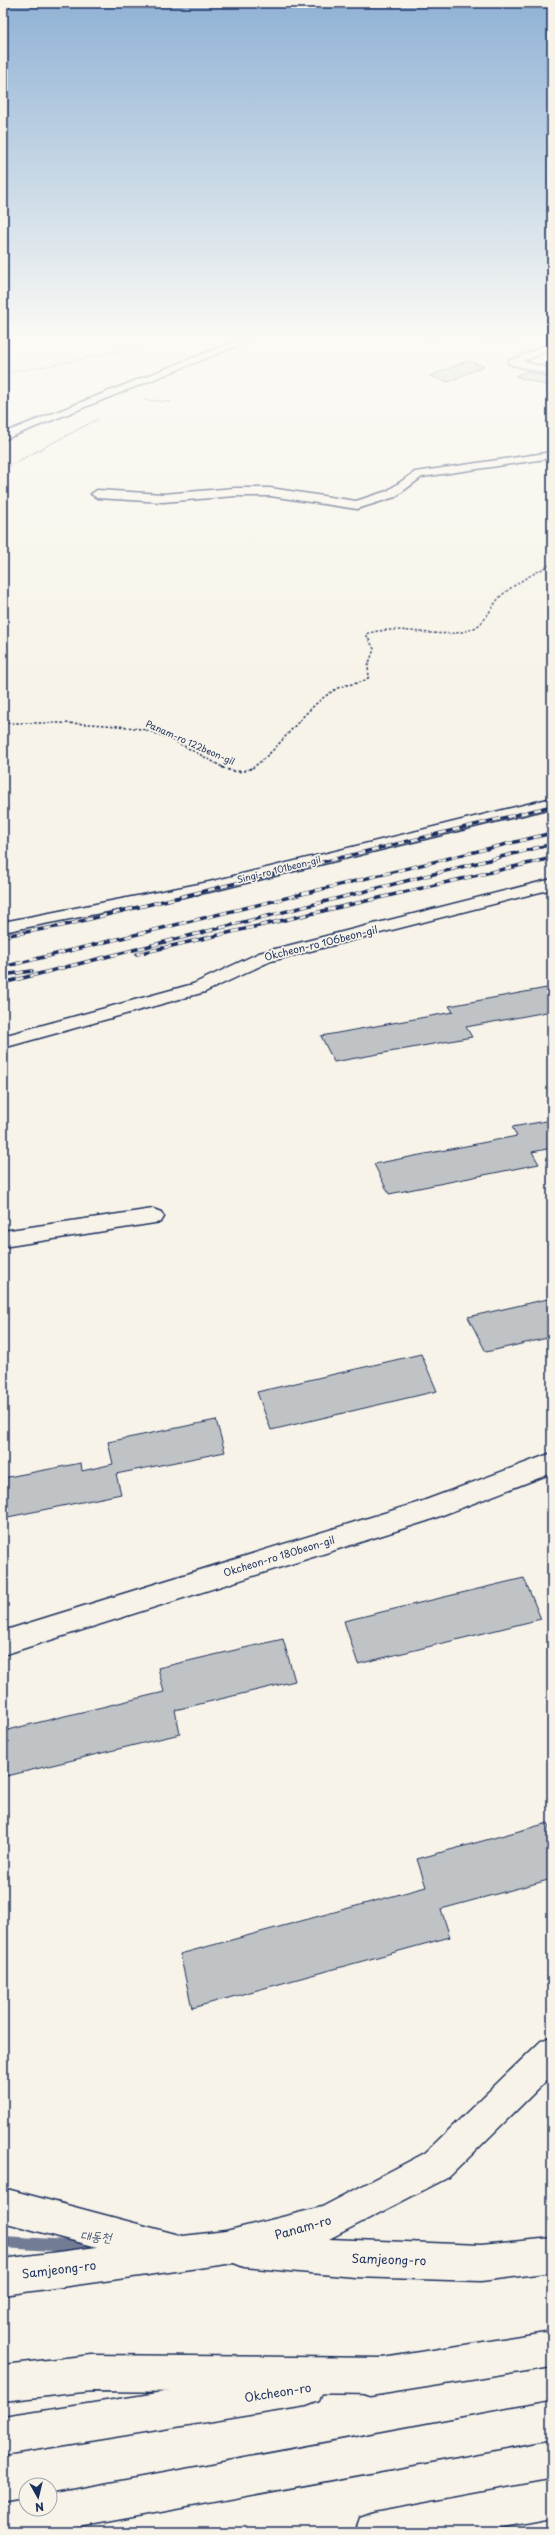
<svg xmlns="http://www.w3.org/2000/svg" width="555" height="2535" font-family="'Playpen Sans','Poor Story',sans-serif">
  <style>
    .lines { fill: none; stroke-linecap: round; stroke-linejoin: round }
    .stream { stroke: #727c95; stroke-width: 12 }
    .building { fill: #c0c3c5; stroke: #1b2f5e }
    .street-casing { stroke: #1b2f5e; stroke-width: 3 }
    .secondary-casing { stroke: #1b2f5e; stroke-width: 3 }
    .primary-casing { stroke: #1b2f5e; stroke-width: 3 }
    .highway-casing { stroke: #1b2f5e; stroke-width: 3 }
    .path-far2 { stroke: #1b2f5e; stroke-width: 1; stroke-dasharray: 2 1.5; stroke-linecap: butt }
    .path-far1 { stroke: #1b2f5e; stroke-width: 1.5; stroke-dasharray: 2.5 2; stroke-linecap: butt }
    .path { stroke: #1b2f5e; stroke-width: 2; stroke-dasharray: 3 2.5; stroke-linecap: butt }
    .street { fill: #f7f3e8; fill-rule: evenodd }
    .secondary { fill: #f7f3e8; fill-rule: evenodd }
    .primary { fill: #f7f3e8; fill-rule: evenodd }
    .highway { fill: #f7f3e8; fill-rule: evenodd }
    .rail-casing { stroke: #1b2f5e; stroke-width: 3.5 }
    .rail { stroke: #f7f3e8; stroke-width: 2.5; stroke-dasharray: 7; stroke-linecap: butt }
    .labels { text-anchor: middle; stroke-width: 3.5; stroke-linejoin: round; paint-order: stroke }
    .far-street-label { font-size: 9px; fill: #1b2f5e; stroke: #f7f3e8 }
    .street-label { font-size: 10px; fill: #1b2f5e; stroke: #f7f3e8 }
    .near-street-label { font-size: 12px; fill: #1b2f5e; stroke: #f7f3e8 }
    .near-water-label { font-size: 13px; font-style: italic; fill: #465679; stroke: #f7f3e8 }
  </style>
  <rect width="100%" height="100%" fill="#f7f3e8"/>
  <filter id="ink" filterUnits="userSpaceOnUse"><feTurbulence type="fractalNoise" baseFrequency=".025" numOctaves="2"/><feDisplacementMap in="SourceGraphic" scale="8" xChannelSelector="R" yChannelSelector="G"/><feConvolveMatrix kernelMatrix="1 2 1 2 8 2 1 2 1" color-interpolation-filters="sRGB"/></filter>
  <g filter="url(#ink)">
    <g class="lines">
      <!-- stream -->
      <path class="stream" d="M 3,2242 L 102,2248"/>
    </g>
    <!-- building -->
    <path class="building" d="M 408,335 L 441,335 L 447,336 L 433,342 Z
      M 478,335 L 523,335 L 520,336 L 529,338 L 513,343 L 500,340 L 490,343 L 474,339 L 482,336 Z
      M 467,361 L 484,366 L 448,382 L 430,376 Z
      M 526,371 L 552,378 L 552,387 L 515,376 Z
      M 552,987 L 552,1011 L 466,1027 L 472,1037 L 334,1062 L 321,1036 L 453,1012 L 449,1006 Z
      M 552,1120 L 552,1148 L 532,1152 L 539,1164 L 389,1194 L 374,1164 L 517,1136 L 512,1127 Z
      M 552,1298 L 552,1337 L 486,1352 L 468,1317 Z
      M 421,1354 L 437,1391 L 271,1430 L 257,1392 Z
      M 216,1420 L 225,1452 L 116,1474 L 121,1494 L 3,1518 L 3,1478 L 81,1463 L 82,1471 L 113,1464 L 108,1442 Z
      M 524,1578 L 541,1619 L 358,1664 L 344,1621 Z
      M 283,1639 L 295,1681 L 175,1710 L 180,1734 L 3,1777 L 3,1731 L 164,1692 L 158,1668 Z
      M 548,1823 L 552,1832 L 552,1879 L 441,1909 L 450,1937 L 192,2008 L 180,1954 L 426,1887 L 417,1859 Z"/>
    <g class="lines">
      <defs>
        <path id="street" d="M 513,359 L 552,369 L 552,375 L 509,364 L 509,360 Z
          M 552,452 L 552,458 L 422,477 L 395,497 L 357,509 L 270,496 L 235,496 L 163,502 L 97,498 L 91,494 L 97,490 L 163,494 L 235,488 L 270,488 L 356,501 L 387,491 L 415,472 Z
          M 153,1209 L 161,1212 L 164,1217 L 161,1222 L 3,1247 L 3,1231 Z
          M 552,1453 L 552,1473 L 427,1521 L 3,1655 L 3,1631 L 423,1501 Z
          M 552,2036 L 552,2075 L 449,2177 L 329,2239 L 481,2245 L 552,2238 L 552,2272 L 481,2281 L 355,2277 L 244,2267 L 234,2263 L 3,2295 L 3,2259 L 97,2247 L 3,2222 L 3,2188 L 183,2236 L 226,2231 L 322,2207 L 425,2153 L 541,2041 Z"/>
        <path id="secondary" d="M 552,342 L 552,349 L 517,364 L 508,362 Z
          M 552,798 L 552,808 L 209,892 L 3,932 L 3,922 L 209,882 Z
          M 552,879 L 552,889 L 271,961 L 205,992 L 3,1048 L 3,1036 L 193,984 L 259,953 Z"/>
        <path id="primary" d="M 552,2331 L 552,2367 L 370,2396 L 357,2391 L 352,2378 L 357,2365 L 370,2360 Z
          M 306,2370 L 319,2375 L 324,2388 L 319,2401 L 306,2406 L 3,2455 L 3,2417 Z
          M 552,2401 L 552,2439 L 52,2532 L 3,2532 L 3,2503 L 26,2499 L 26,2509 L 50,2509 L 50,2494 Z
          M 552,2480 L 552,2518 L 477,2532 L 355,2532 L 360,2518 L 374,2513 Z"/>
        <path id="highway" d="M 251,335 L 264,335 L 3,440 L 3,433 Z
          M 92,2355 L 382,2358 L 395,2363 L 400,2376 L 395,2389 L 382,2394 L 92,2391 L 3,2401 L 3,2365 Z"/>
      </defs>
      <!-- street casing -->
      <use href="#street" class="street-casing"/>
      <!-- secondary casing -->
      <use href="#secondary" class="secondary-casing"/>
      <!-- primary casing -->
      <use href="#primary" class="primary-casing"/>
      <!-- highway casing -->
      <use href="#highway" class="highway-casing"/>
      <!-- path-far2 -->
      <path class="path-far2" d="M 3,373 L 59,364 L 188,335
        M 145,400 L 171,402
        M 3,469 L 98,419"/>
      <!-- path-far1 -->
      <path class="path-far1" d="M 3,723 C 48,723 96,722 141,729 C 163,733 203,756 224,768
        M 252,768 C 284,746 303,707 338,688 C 348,683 361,685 369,677 L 368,666 L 374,649 L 366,634 C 401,622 438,642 472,629 C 487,623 491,605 502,595 C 517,582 535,573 552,564"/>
      <!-- path -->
      <path class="path" d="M 222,767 C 233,773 243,773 253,767"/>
      <!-- street -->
      <use href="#street" class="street"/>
      <!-- secondary -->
      <use href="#secondary" class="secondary"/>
      <!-- primary -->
      <use href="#primary" class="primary"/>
      <!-- highway -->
      <use href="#highway" class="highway"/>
      <defs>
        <path id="rail" d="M 3,936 L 61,926 L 552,806
          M 137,954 L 552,858
          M 3,967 L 552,833
          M 3,975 L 32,971
          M 3,983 L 552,844"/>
      </defs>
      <!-- rail casing -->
      <use href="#rail" class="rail-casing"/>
      <!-- rail -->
      <use href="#rail" class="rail"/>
    </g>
  </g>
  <!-- sky -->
  <linearGradient id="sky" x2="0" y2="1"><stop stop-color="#90b2d5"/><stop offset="0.49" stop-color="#fbfaf5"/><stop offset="1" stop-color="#fbfaf5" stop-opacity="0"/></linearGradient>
  <rect width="555" height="690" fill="url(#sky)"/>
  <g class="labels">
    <!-- far-street labels -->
    <g class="far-street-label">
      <text transform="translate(190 743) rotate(24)" y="3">Panam-ro 122beon-gil</text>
      <text transform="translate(279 870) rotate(-14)" y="3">Singi-ro 101beon-gil</text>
    </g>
    <!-- street labels -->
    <g class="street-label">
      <text transform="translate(321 943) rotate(-14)" y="4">Okcheon-ro 106beon-gil</text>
      <text transform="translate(279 1556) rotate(-17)" y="4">Okcheon-ro 180beon-gil</text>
    </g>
    <!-- near-street labels -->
    <g class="near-street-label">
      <text transform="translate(303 2228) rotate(-16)" y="4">Panam-ro</text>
      <text transform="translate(389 2260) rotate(2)" y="4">Samjeong-ro</text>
      <text transform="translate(59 2270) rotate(-7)" y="4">Samjeong-ro</text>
      <text transform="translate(278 2393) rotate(-9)" y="4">Okcheon-ro</text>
    </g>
    <!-- near-water labels -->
    <g class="near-water-label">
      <text transform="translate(96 2236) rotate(4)" y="5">대동천</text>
    </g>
  </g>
  <!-- margin -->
  <rect width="555" height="2535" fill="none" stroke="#f7f3e8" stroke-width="16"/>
  <rect x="8" y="8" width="539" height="2519" fill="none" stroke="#1b2f5e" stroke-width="1.5" filter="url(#ink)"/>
  <!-- north arrow -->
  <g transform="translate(38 2497) rotate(172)"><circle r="19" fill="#f7f3e8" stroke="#9fa5b1"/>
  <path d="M0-3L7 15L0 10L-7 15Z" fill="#1b2f5e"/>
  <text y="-6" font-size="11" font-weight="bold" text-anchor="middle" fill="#1b2f5e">N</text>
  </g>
</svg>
